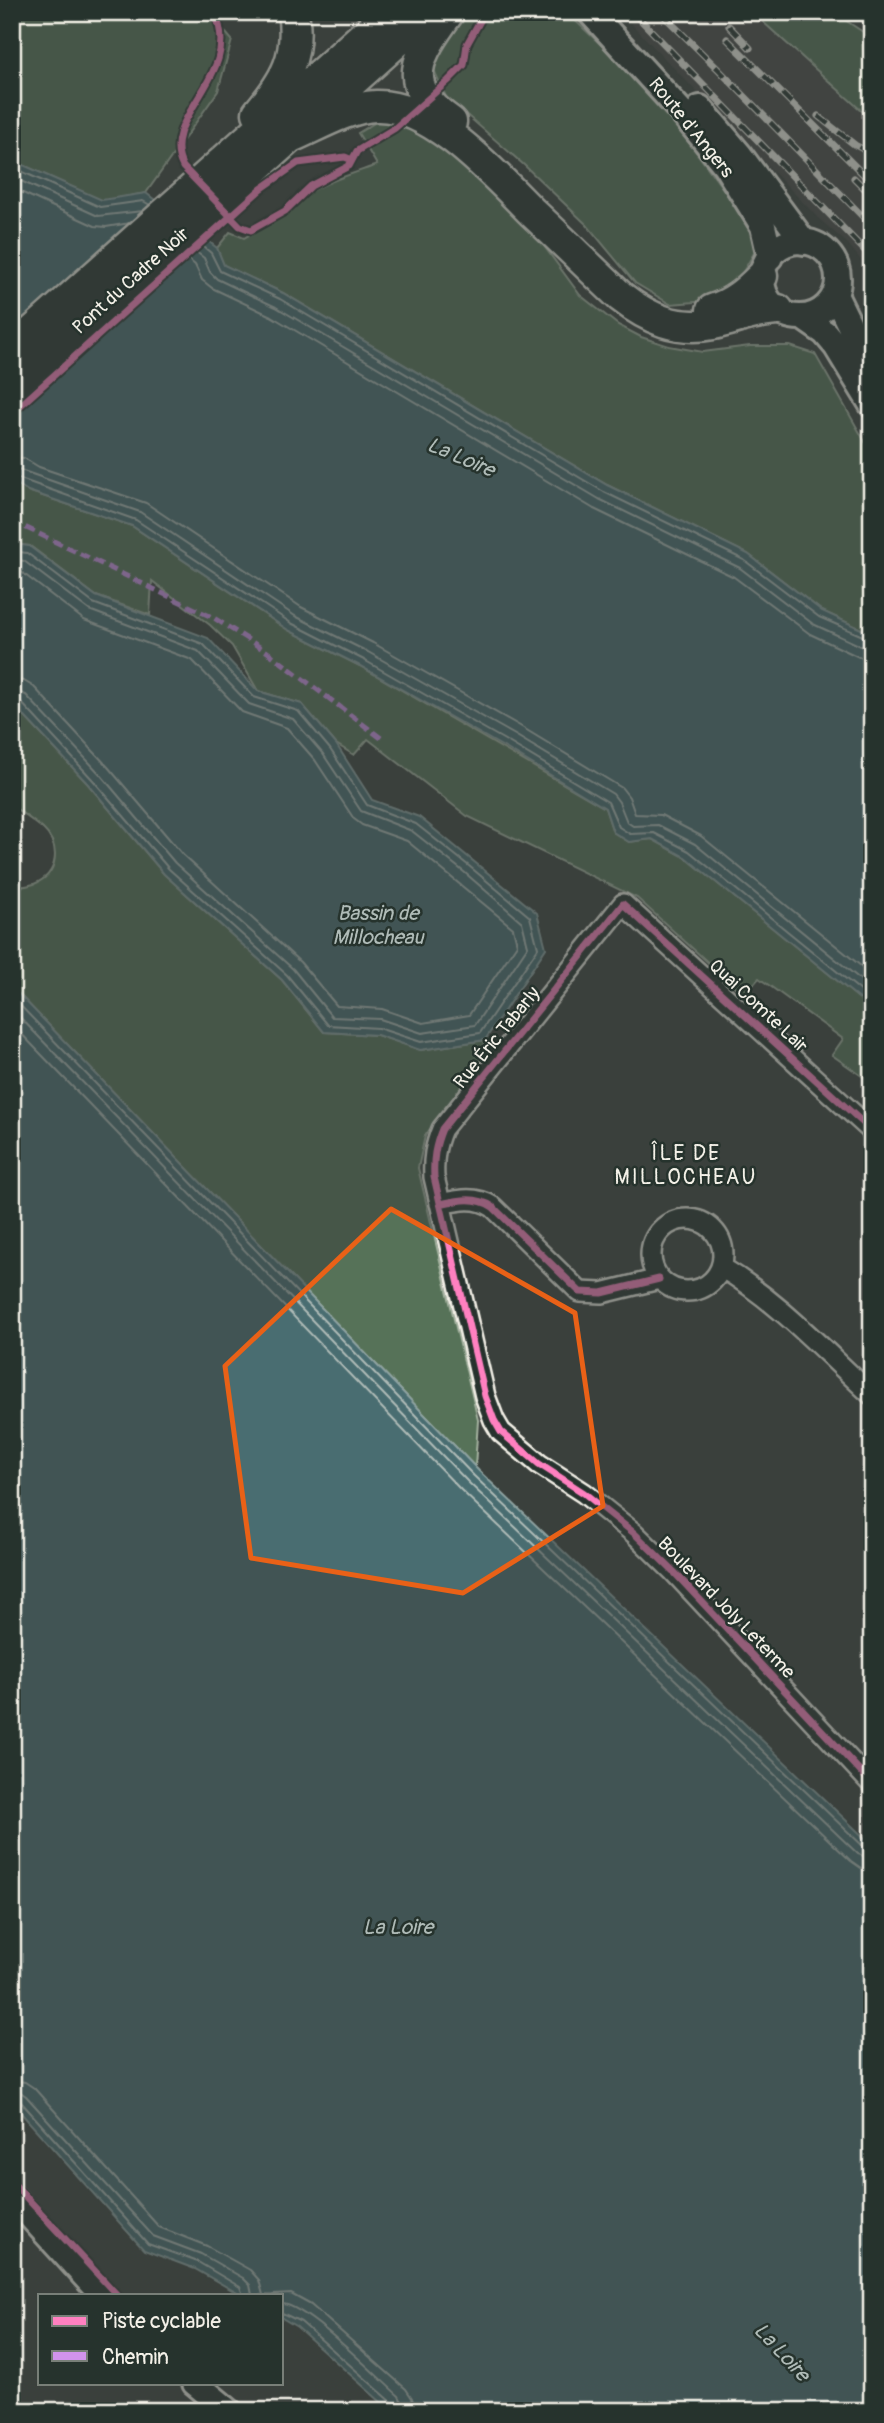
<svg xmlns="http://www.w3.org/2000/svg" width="884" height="2423" font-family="Pangolin,sans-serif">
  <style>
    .built { fill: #484947 }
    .green { fill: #567258; stroke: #a5b2a0; stroke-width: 2 }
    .water { fill: #4a6d71; stroke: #8ea2a1; stroke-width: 2 }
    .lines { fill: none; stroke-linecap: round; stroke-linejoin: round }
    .shore { stroke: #b0bcb8; stroke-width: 2 }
    .minor-casing { stroke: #f4f1e8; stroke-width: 24 }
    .major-casing { stroke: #f4f1e8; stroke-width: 30 }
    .highway-casing { stroke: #f4f1e8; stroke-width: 35 }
    .minor { stroke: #26332d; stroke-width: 19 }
    .major { stroke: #26332d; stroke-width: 24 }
    .highway { stroke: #26332d; stroke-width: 30 }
    .rail-casing { stroke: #f4f1e8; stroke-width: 7 }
    .rail { stroke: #26332d; stroke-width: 4.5; stroke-dasharray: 13; stroke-linecap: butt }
    .quiet { stroke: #d193ec; stroke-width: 5; stroke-dasharray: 10 5; stroke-linecap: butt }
    .cycleway-casing { stroke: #26332d; stroke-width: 11 }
    .cycleway { stroke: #ff80c0; stroke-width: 7 }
    .marked { fill: none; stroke: #e96117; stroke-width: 5; stroke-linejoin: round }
    .labels { text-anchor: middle; stroke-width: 5; stroke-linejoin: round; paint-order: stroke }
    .street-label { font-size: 19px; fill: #f4f1e8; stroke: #26332d }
    .water-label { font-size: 21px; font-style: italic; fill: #b0bcb8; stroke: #26332d }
    .neighbourhood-label { font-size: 21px; letter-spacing: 2px; fill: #f4f1e8; stroke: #26332d }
  </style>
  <rect width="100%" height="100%" fill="#3a403c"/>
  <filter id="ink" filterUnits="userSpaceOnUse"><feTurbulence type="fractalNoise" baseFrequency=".0143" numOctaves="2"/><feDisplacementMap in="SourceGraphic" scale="14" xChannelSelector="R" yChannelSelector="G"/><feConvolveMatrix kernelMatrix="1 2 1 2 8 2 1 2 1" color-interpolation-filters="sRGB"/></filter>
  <g filter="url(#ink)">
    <!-- built -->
    <path class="built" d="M 620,12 L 752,12 L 872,120 L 872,274 L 848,244 L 818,218 Z"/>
    <!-- green -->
    <path class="green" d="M 12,12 L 208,12 L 232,40 L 218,91 L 146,193 L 102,201 L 12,160 Z
      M 465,12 L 566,12 L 614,57 L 681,131 L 747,222 L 757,248 L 737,282 L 708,301 L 670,304 L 635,283 L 587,225 L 524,165 L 446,97 L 434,70 L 448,33 Z
      M 752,12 L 842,12 L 842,18 L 872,38 L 872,120 Z
      M 386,116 L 437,144 L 470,168 L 541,242 L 580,295 L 618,325 L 641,337 L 669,346 L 703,352 L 750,346 L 790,346 L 815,354 L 872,454 L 872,634 L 822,611 L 748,554 L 607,485 L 283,293 L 223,265 L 217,248 L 230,232 L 244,238 C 265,226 282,210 302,197 C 324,182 352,174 377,165 L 358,133 Z
      M 12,481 L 28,491 L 132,526 L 288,630 L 360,666 L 605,808 L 613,832 L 629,842 L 652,839 L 685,857 L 872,1009 L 872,1083 L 832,1055 L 843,1039 L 759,978 L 744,995 L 637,898 L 467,816 L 368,739 L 354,755 L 336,744 L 302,704 L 258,691 L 232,646 L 210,625 L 152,581 L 150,615 L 96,596 L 30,546 L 12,544 Z
      M 12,703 L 88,784 L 164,874 L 282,980 L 324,1032 L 377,1035 L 421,1050 L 485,1040 L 481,1060 L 425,1136 L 418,1168 L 478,1420 L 475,1467 L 12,987 L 12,888 C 19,887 28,886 34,884 C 59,874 61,846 43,829 C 34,821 22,814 12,805 Z"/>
    <!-- water -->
    <path class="water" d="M 12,160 L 102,200 L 146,193 L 217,248 L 224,265 L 283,293 L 607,485 L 748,554 L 822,611 L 872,634 L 872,1009 L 685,857 L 652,839 L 629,842 L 613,832 L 605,808 L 507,749 L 360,666 L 288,630 L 132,526 L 28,491 L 12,481 Z
      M 12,544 L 29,546 L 96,596 L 208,638 L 258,691 L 302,704 L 336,744 L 372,800 L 419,817 L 537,913 L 546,948 L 485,1040 L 420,1050 L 377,1035 L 324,1032 L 282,980 L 164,874 L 88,784 L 12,703 Z
      M 12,987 L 479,1471 L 872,1845 L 872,2411 L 391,2411 L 297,2327 L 282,2318 L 282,2295 L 241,2295 L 195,2269 L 144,2250 L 12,2103 Z"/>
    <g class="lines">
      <!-- shore -->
      <path class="shore" d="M 12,167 L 100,207 L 143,201 L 150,205
        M 12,177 L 98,216 L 143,211
        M 12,188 L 95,226 L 106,227 L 130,223
        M 198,242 L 211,253 L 220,271 L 280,299 L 604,492 L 744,560 L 819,617 L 872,640
        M 191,248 L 204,258 L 210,272 L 217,279 L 276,307 L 599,499 L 740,568 L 813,624 L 863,647 L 872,649
        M 183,255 L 195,265 L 202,280 L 212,288 L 271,316 L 594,509 L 734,577 L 810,634 L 859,657 L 872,659
        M 12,457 L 24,458 L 39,467 L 146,503 L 301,607 L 373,643 L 520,726 L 622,788 L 629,797 L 635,814 L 661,815 L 701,836 L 872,975
        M 12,467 L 140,512 L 295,616 L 368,652 L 515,735 L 613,794 L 619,802 L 627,822 L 633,826 L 658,825 L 695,844 L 872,989
        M 12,476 L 136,520 L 291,623 L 364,660 L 510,743 L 608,802 L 619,827 L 630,834 L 654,833 L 689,851 L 872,1000
        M 12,551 L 27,553 L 93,603 L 203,644 L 254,697 L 298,711 L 330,749 L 367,805 L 416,824 L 469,866 L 530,917 L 538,948 L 480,1033 L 421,1042 L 378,1028 L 328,1025 L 287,975 L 169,869 L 93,780 L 20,701 L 12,699
        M 12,559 L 24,561 L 89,610 L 198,651 L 249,704 L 293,719 L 323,754 L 361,811 L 412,831 L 464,872 L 522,922 L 528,946 L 475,1025 L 422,1033 L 380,1019 L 332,1017 L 293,969 L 175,863 L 100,774 L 26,695 L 12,690
        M 12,570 L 20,571 L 84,620 L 192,660 L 242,712 L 287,728 L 315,760 L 354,819 L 362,825 L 407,841 L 513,928 L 517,944 L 469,1015 L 423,1023 L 382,1009 L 337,1006 L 300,962 L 183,855 L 108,767 L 34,687 L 24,681 L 12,679
        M 12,997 L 474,1476 L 864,1847 L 872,1850
        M 12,1009 L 468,1482 L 858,1854 L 872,1859
        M 12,1024 L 461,1490 L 851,1861 L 861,1868 L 872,1869
        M 12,2080 L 25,2082 L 34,2088 L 159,2227 L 207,2246 L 250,2270 L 259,2280 L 263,2295
        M 12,2091 L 19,2091 L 26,2096 L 153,2236 L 201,2254 L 243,2278 L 250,2285 L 252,2295
        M 12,2099 L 21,2102 L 148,2244 L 198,2262 L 240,2287 L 243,2295
        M 273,2295 L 291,2294 L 311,2305 L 406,2389 L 412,2398 L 415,2411
        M 282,2304 C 307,2305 377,2377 399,2396 L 403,2404 L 404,2411
        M 282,2313 L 301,2322 L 393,2403 L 395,2411"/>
      <defs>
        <path id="minor" d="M 872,1131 L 623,904 L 442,1129 C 435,1146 433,1159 434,1177 L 485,1396 L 494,1420 L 501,1432 L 539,1464 L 584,1493 L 634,1533 L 674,1572 L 872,1784
          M 440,1204 C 459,1200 476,1196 493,1207 L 580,1292 L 602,1293 L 659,1279
          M651 1255a36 36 0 1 1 72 0a36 36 0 1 1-72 0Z
          M 721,1267 C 778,1301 823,1350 872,1395"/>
        <path id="major" d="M 590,12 L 680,110 L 725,165 L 763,226 L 770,257
          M 700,108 L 739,154 L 804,242
          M762 279a38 38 0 1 1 76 0a38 38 0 1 1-76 0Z
          M 835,295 L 872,371
          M 802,317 L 825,333 L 836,346 L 872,405
          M 12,2196 L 102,2295
          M 195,2383 L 229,2411"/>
        <path id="highway" d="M 449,12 C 417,56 398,85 451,122
          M 258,113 C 286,80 300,56 293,12
          M 291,137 C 317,126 348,107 376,106 C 432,104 495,175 532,212 C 562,240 591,269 621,297 C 649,319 677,331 713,324 C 736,319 753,311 778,310
          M 712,310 C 734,303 746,292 762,276
          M 12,350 L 390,12
          M 12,386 L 430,12"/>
      </defs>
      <!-- minor casing -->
      <use href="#minor" class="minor-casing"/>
      <!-- major casing -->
      <use href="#major" class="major-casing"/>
      <!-- highway casing -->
      <use href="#highway" class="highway-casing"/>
      <!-- minor -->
      <use href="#minor" class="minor"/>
      <!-- major -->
      <use href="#major" class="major"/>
      <!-- highway -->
      <use href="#highway" class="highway"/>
      <defs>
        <path id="rail" d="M 633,12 L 872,258
          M 660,12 L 718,69 L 872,226
          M 729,26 L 750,48
          M 727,39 L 872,183
          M 818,116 L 855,145 L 872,154
          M 854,178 L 872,196"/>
      </defs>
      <!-- rail casing -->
      <use href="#rail" class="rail-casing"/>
      <!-- rail -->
      <use href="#rail" class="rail"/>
      <!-- quiet -->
      <path class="quiet" d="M 12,521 L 214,618 L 269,653 L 381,738"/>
      <defs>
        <path id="cycleway" d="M 214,12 C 246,76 156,117 183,167 L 240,226 L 251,230 L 285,211 L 311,186 L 349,166 L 357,151 L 395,128 L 448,81 L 464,65 L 467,44 L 485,12
          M 12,413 L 261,189 L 298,163 L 345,157 L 352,160
          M 872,1131 L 623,904 L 442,1129 C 435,1146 433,1159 434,1177 L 485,1396 L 494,1420 L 501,1432 L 539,1464 L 584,1493 L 634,1533 L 674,1572 L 872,1784
          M 440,1204 C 459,1200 476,1196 493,1207 L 580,1292 L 602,1293 L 659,1279
          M 12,2182 L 117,2295"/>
      </defs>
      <!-- cycleway casing -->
      <use href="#cycleway" class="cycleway-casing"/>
      <!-- cycleway -->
      <use href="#cycleway" class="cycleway"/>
    </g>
  </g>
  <!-- marked area -->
  <path d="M0 0H884V2423H0ZM 391,1209 L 575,1313 L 603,1506 L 463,1593 L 251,1558 L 225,1366 Z" fill="#3a403c" fill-opacity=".55" fill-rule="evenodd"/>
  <path class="marked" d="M 391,1209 L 575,1313 L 603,1506 L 463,1593 L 251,1558 L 225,1366 Z"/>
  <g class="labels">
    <!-- street labels -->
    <g class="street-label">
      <text transform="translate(692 127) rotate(51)" y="7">Route d'Angers</text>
      <text transform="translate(130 280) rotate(-42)" y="7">Pont du Cadre Noir</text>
      <text transform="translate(759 1005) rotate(43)" y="7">Quai Comte Lair</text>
      <text transform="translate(496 1037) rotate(-51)" y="7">Rue Éric Tabarly</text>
      <text transform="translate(727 1607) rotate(46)" y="7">Boulevard Joly Leterme</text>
    </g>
    <!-- water labels -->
    <g class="water-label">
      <text transform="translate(461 457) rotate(23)" y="7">La Loire</text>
      <text x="378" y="920">Bassin de<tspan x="378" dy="24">Millocheau</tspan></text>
      <text x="398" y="1934">La Loire</text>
      <text transform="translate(782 2352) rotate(47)" y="7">La Loire</text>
    </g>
    <!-- neighbourhood labels -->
    <g class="neighbourhood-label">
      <text x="686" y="1160">ÎLE DE<tspan x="686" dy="24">MILLOCHEAU</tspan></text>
    </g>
  </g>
  <!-- margin -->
  <rect width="884" height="2423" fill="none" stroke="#26332d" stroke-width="42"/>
  <rect x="21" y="21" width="842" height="2381" fill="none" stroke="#f4f1e8" stroke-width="2.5" filter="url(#ink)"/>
  <!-- legend -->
  <rect x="38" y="2294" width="245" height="91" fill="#26332d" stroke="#787f78" stroke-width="2"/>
  <rect x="52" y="2316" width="35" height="10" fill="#ff80c0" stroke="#787f78" stroke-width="2"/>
  <text x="102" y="2328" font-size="21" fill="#f4f1e8">Piste cyclable</text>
  <rect x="52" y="2351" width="35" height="10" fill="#d193ec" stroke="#787f78" stroke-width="2"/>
  <text x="102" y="2364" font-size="21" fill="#f4f1e8">Chemin</text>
</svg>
